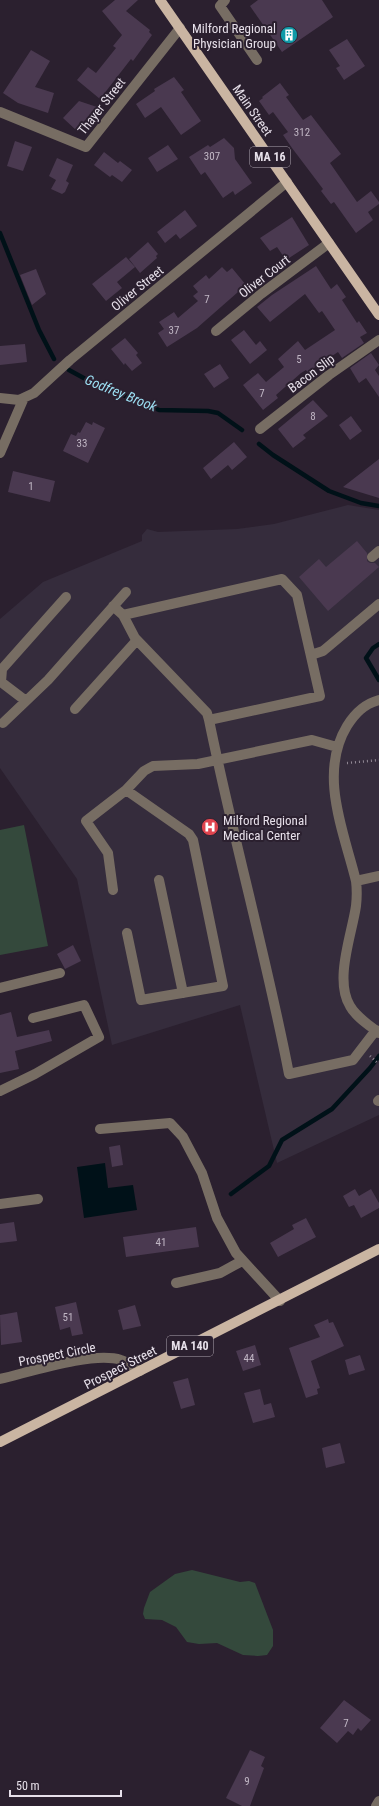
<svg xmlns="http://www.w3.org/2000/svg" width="379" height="1806" font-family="'Roboto Condensed',sans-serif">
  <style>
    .medical { fill: #352c3c }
    .green { fill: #34493c }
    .water { fill: #001118 }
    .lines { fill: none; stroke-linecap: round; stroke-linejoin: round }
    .stream { stroke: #001118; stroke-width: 4.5 }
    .building { fill: #4a3950 }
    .path { stroke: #928995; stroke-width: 2.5; stroke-dasharray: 1 3; stroke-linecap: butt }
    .minor { stroke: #776d63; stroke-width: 10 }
    .major { stroke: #cab5a2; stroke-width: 10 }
    .labels { text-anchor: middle; stroke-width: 4; stroke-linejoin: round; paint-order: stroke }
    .number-label { font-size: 11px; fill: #c0b6c4 }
    .shield { fill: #2b202f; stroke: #afa6b2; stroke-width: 1 }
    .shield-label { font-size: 12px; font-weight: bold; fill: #e7e0ea }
    .poi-label { font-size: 13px; fill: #e7e0ea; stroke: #2b202f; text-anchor: end }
    .street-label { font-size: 13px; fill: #e7e0ea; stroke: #2b202f }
    .water-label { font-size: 14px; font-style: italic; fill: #9cdff3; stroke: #2b202f }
  </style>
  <rect width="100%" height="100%" fill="#2b202f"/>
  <!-- medical -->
  <path class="medical" d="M 348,505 L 379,510 L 379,1115 L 277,1163 L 240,1005 L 112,1045 L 77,879 L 0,768 L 0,619 L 43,582 L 142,541 L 142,535 L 147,529 L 158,532 L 237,529 L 274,524 Z"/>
  <!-- green -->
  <path class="green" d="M 24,825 L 48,946 L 0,955 L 0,830 Z
    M 192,1570 L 240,1582 L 249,1581 L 255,1583 L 273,1630 L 273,1646 L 267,1655 L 258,1656 L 243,1655 L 217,1643 L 199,1644 L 187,1642 L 176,1627 L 162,1620 L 145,1619 L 143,1614 L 144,1608 L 150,1592 L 175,1574 Z"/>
  <!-- water -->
  <path class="water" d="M 105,1163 L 108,1188 L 133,1185 L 137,1210 L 84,1218 L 77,1167 Z"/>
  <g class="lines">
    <!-- stream -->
    <path class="stream" d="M 0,233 L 39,330 L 54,359
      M 69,370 L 91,382 L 159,410 L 208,411 L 218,413 L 242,430
      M 259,444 L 273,455 L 329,491 L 361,503 L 379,506
      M 379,644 L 373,648 L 366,658 L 379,680
      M 231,1194 L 269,1166 L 282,1140 L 332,1109 L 370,1068 L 379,1056"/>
  </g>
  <!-- building -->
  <path class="building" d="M 115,0 L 138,0 L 126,11 L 150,30 L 149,32 L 152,35 L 133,61 L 131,59 L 100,99 L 77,80 L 88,67 L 96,73 L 116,48 L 113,46 L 122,35 L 102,11 Z
    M 258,0 L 322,0 L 333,17 L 282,52 L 250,6 Z
    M 347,39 L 365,66 L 344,80 L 336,68 L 340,66 L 329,50 Z
    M 31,50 L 50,61 L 35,87 L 54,93 L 48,113 L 18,103 L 3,93 Z
    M 174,77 L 184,90 L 181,92 L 201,121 L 181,135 L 161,107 L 145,118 L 136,104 L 155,91 L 154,89 Z
    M 280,83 L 289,95 L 286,97 L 303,120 L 311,115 L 341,154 L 330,163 L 357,202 L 371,191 L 379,202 L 379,204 L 368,212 L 373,220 L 356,233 L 334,202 L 331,204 L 321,191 L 323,189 L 292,148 L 283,135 L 288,132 L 273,112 L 269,115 L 259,101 L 263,98 L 262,97 Z
    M 79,101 L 97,107 L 76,130 L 63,118 Z
    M 224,138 L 234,148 L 235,159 L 252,183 L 235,195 L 233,191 L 223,198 L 205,172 L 201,175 L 189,157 L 208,145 L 210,147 Z
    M 15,141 L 32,147 L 23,171 L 7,166 Z
    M 168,145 L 178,159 L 157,172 L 148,158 Z
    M 104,152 L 118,163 L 120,161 L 132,170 L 122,182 L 112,175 L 110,177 L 94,165 Z
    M 57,158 L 73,165 L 66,181 L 69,183 L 65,192 L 62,194 L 51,189 L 56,180 L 49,176 Z
    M 185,210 L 197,226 L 180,239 L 176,234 L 165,243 L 157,232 Z
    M 292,217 L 309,245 L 286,260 L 277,247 L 270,251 L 260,238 Z
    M 148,242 L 158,254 L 156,256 L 157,258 L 140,273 L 129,259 Z
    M 126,257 L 135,267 L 117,282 L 122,288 L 106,301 L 92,284 Z
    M 316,266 L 331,289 L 337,284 L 346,297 L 342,300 L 357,323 L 359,321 L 367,333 L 360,337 L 364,343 L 342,358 L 338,352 L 329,358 L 328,356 L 308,373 L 306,370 L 301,373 L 276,395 L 278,398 L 263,410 L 243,385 L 258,373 L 266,382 L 284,367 L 278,359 L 298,341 L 305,350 L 335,330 L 322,311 L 319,313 L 305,294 L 270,322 L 257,307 L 272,295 Z
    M 222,267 L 227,272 L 232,268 L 246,285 L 197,328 L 167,347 L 158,333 L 164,329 L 159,322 L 174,312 L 178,318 L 198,301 L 193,296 L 198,292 L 193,286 L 206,275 L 209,279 Z
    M 36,269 L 46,294 L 32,305 L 20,275 Z
    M 244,330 L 256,345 L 260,341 L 267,350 L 250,364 L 231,340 Z
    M 125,338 L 138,353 L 136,355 L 142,363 L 132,371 L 125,363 L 124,365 L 111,349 Z
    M 25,344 L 27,362 L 0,365 L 0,346 Z
    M 371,353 L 379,365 L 375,370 L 379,376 L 379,397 L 366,378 L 359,383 L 350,368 Z
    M 220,364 L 229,378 L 214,388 L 204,374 Z
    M 313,400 L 328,416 L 303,435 L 306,438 L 293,448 L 278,429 Z
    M 351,416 L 362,431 L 350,440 L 339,425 Z
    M 86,422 L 92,425 L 93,422 L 105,428 L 88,463 L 63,451 L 71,434 L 76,436 L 78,432 L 80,433 Z
    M 234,442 L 247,457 L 232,470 L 228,465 L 211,479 L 203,468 Z
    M 379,459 L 379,498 L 343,487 Z
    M 13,471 L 55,481 L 50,502 L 8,492 Z
    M 357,541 L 367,553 L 367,561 L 370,563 L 375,563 L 379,567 L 328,611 L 299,577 L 319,559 L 326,567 Z
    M 73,945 L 81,961 L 65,969 L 57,954 Z
    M 11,1012 L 17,1037 L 49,1030 L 52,1041 L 15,1051 L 19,1069 L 0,1073 L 0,1015 Z
    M 120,1145 L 123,1165 L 112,1167 L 109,1147 Z
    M 355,1189 L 359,1196 L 371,1189 L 379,1203 L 379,1208 L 361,1218 L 354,1205 L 349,1207 L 343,1196 Z
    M 306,1218 L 316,1237 L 278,1257 L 270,1243 L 294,1229 L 292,1225 Z
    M 14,1222 L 17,1241 L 0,1243 L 0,1224 Z
    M 196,1227 L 199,1247 L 126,1257 L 123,1237 Z
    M 76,1302 L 83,1334 L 72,1336 L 70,1327 L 60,1330 L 55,1307 Z
    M 135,1305 L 141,1326 L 123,1330 L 118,1310 Z
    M 17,1312 L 22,1342 L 1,1345 L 0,1315 Z
    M 328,1319 L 329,1323 L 333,1322 L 344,1346 L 311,1361 L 320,1388 L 317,1389 L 318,1394 L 306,1398 L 289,1348 L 320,1337 L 314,1325 Z
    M 255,1345 L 261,1365 L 243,1371 L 236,1351 Z
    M 360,1355 L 365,1370 L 349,1375 L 345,1360 Z
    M 188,1378 L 195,1405 L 181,1409 L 173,1382 Z
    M 260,1389 L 264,1405 L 271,1403 L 275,1417 L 253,1423 L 244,1393 Z
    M 340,1443 L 345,1463 L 326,1468 L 322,1448 Z
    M 344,1700 L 371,1720 L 361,1731 L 358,1728 L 353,1735 L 348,1731 L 337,1743 L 320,1728 Z
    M 250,1750 L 265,1757 L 261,1766 L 264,1768 L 250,1806 L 242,1806 L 226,1798 Z"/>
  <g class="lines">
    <!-- path -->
    <path class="path" d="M 347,763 L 379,760
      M 370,1056 L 379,1064"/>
    <!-- minor -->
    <path class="minor" d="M 225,0 L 220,6 L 257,60
      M 0,112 L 86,147 L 180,28
      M 216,331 L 261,294 L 329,243
      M 0,398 L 19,400 L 34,393 L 70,360 L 287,182
      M 260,429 L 329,375 L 379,340
      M 0,453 L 23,400
      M 372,557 L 379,551
      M 113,606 L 123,615 L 135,638 L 207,713 L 209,720 C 233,838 266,955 289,1074 L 353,1060 L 376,1030
      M 123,615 L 282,579 L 297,595 L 320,696 L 209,720
      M 311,655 L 323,651 L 379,604
      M 379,700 C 364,704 355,713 347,726 C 318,774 344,832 356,881 C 357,889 357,897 356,906 C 352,934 334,980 350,1006 C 356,1017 369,1025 379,1033
      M 26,701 L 1,682 L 2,669 L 66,597
      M 75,709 L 137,640
      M 3,723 L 48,680 L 126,592
      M 126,790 L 189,834 L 193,840 L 223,986 L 141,1000 L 127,933
      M 159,880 L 183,993
      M 356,881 L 379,876
      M 113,890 L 108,853 L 86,821 L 126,790 L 144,771 L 153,766 L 198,764 L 312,740 L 337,747
      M 0,988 L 60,973
      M 0,1091 L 35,1074 L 99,1037 L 84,1005 L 33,1018
      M 378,1101 L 379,1100
      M 100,1129 L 170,1123 L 183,1137 L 202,1173 L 217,1218 L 236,1253 L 280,1301
      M 0,1204 L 38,1199
      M 176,1283 L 220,1273 L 242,1261
      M 0,1379 C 30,1372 93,1351 121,1360 C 128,1362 134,1368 140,1371
      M 376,1806 L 379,1801"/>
    <!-- major -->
    <path class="major" d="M 160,0 L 379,315
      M 0,1442 L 379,1249"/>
  </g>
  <!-- icons -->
  <defs>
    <symbol id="building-disc" viewBox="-11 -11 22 22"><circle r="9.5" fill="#0f9aa8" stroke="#2b202f"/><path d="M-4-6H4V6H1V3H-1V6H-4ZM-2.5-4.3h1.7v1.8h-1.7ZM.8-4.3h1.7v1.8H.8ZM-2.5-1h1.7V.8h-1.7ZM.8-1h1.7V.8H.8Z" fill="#fff"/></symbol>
    <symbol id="hospital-disc" viewBox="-11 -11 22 22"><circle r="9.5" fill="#e0444e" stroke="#2b202f"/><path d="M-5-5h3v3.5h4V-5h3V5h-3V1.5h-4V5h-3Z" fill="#fff"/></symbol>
  </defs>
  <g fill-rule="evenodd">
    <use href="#building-disc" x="279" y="25" width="20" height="20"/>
    <use href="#hospital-disc" x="200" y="817" width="20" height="20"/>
  </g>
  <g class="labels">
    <!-- number labels -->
    <g class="number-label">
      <text x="302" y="136">312</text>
      <text x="212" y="160">307</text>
      <text x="207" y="303">7</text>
      <text x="174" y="334">37</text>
      <text x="299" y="363">5</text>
      <text x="262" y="397">7</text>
      <text x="313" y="420">8</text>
      <text x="82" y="447">33</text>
      <text x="31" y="490">1</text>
      <text x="161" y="1246">41</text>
      <text x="68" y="1321">51</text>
      <text x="249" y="1362">44</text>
      <text x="346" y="1727">7</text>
      <text x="247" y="1785">9</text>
    </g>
    <!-- shield labels -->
    <g class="shield">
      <rect x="250" y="147" width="40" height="20" rx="3"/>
      <rect x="167" y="1336" width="46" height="20" rx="3"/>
    </g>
    <g class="shield-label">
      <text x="270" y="161">MA 16</text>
      <text x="190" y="1350">MA 140</text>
    </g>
    <!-- poi labels -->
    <g class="poi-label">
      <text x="276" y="33">Milford Regional<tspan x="276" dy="15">Physician Group</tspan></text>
      <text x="223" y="825" text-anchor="start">Milford Regional<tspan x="223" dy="15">Medical Center</tspan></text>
    </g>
    <!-- street labels -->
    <g class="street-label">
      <text transform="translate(101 106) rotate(-52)" y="5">Thayer Street</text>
      <text transform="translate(253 110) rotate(55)" y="5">Main Street</text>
      <text transform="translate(264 276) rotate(-38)" y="5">Oliver Court</text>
      <text transform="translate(137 288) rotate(-39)" y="5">Oliver Street</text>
      <text transform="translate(311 373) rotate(-37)" y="5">Bacon Slip</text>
      <text transform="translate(57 1354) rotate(-11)" y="5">Prospect Circle</text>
      <text transform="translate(120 1367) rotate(-27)" y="5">Prospect Street</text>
    </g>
    <!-- water labels -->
    <g class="water-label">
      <text transform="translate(121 393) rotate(22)" y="5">Godfrey Brook</text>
    </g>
  </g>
  <!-- scale -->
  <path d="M10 1790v6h111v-6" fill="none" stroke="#e7e0ea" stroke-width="2"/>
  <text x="16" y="1790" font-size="12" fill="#e7e0ea" stroke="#2b202f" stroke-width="3" paint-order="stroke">50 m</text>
</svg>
